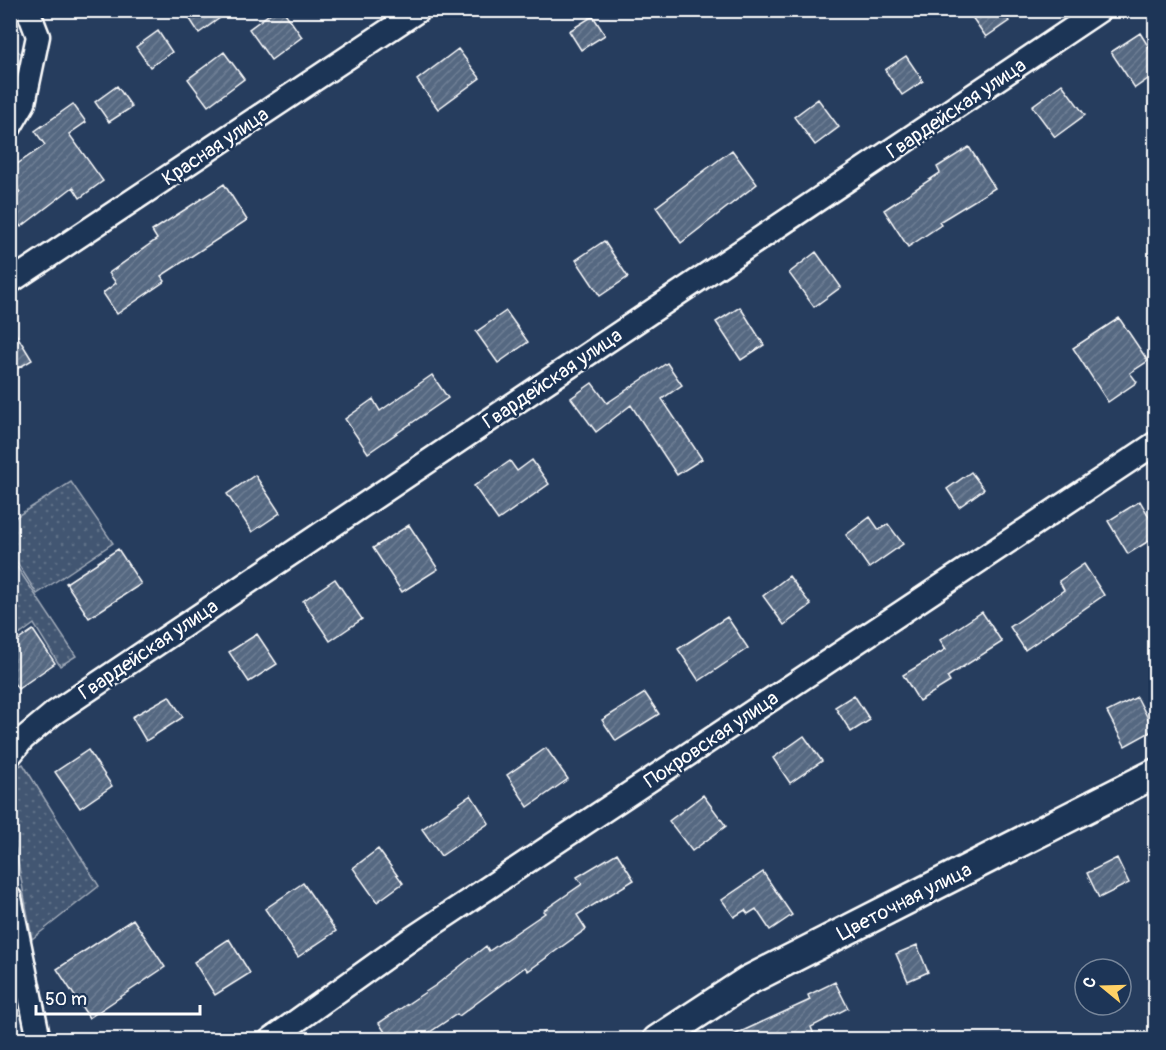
<svg xmlns="http://www.w3.org/2000/svg" width="1166" height="1050" font-family="Pangolin,sans-serif">
  <style>
    .grass { fill: url(#grass-dots); stroke: #a0aab8; stroke-width: 1.5 }
    .building { fill: url(#building-hatch); stroke: #fff; stroke-width: 1.5 }
    .lines { fill: none; stroke-linecap: round; stroke-linejoin: round }
    .minor-casing { stroke: #fff; stroke-width: 27 }
    .tertiary-casing { stroke: #fff; stroke-width: 33 }
    .minor { stroke: #1d3557; stroke-width: 22 }
    .tertiary { stroke: #1d3557; stroke-width: 28 }
    .labels { text-anchor: middle; stroke-width: 5; stroke-linejoin: round; paint-order: stroke }
    .street-label { font-size: 20px; fill: #fff; stroke: #1d3557 }
  </style>
  <defs>
    <pattern id="grass-dots" width="8" height="8" patternUnits="userSpaceOnUse" patternTransform="scale(1.5)"><rect width="8" height="8" fill="#425672"/><path d="M2 2h.1M6 6h.1" fill="none" stroke="#5e6f87" stroke-width="1.8" stroke-linecap="round"/></pattern>
    <pattern id="building-hatch" width="6" height="6" patternUnits="userSpaceOnUse" patternTransform="scale(1.5)"><rect width="6" height="6" fill="#556781"/><path d="M-1 1l2-2M0 6l6-6M5 7l2-2" fill="none" stroke="#6e7e94"/></pattern>
  </defs>
  <rect width="100%" height="100%" fill="#263d5e"/>
  <filter id="ink" filterUnits="userSpaceOnUse"><feTurbulence type="fractalNoise" baseFrequency=".0167" numOctaves="2"/><feDisplacementMap in="SourceGraphic" scale="12" xChannelSelector="R" yChannelSelector="G"/><feConvolveMatrix kernelMatrix="1 2 1 2 8 2 1 2 1" color-interpolation-filters="sRGB"/></filter>
  <g filter="url(#ink)">
    <!-- grass -->
    <path class="grass" d="M 10,46 L 25,56 L 23,74 L 10,109 Z
      M 71,482 L 113,543 L 37,594 L 11,553 L 11,520 Z
      M 11,558 L 76,656 L 60,666 L 34,624 L 11,641 Z
      M 23,764 L 99,886 L 32,939 L 13,835 L 11,770 Z"/>
    <!-- building -->
    <path class="building" d="M 184,10 L 231,10 L 199,33 Z
      M 275,10 L 283,10 L 302,37 L 271,60 L 249,29 Z
      M 967,10 L 1001,10 L 1009,21 L 986,37 Z
      M 593,16 L 605,35 L 581,50 L 569,31 Z
      M 158,31 L 172,52 L 150,67 L 136,47 Z
      M 1140,33 L 1155,57 L 1155,74 L 1135,88 L 1111,52 Z
      M 458,49 L 480,78 L 438,109 L 417,80 Z
      M 224,52 L 244,79 L 208,106 L 188,79 Z
      M 906,56 L 923,81 L 902,95 L 885,70 Z
      M 1062,84 L 1085,115 L 1055,137 L 1032,106 Z
      M 117,86 L 132,107 L 109,122 L 95,102 Z
      M 818,99 L 839,127 L 815,145 L 794,117 Z
      M 73,104 L 86,122 L 69,134 L 103,181 L 80,198 L 73,187 L 21,227 L 10,212 L 10,199 L 20,192 L 10,180 L 10,169 L 45,145 L 35,131 Z
      M 969,147 L 995,188 L 939,222 L 941,225 L 908,247 L 884,210 L 940,173 L 937,167 Z
      M 732,150 L 757,184 L 681,243 L 656,207 Z
      M 224,184 L 247,220 L 161,276 L 165,281 L 117,314 L 103,293 L 116,283 L 109,273 L 157,239 L 152,231 Z
      M 604,241 L 628,277 L 600,296 L 576,260 Z
      M 816,252 L 841,287 L 814,307 L 789,273 Z
      M 740,307 L 764,345 L 741,360 L 716,322 Z
      M 506,311 L 528,342 L 498,363 L 476,332 Z
      M 1119,318 L 1148,361 L 1130,373 L 1137,382 L 1108,402 L 1073,348 Z
      M 10,324 L 32,360 L 10,373 Z
      M 667,363 L 682,385 L 662,399 L 702,459 L 677,475 L 631,405 L 596,432 L 571,398 L 592,383 L 607,403 Z
      M 432,375 L 448,398 L 368,453 L 345,419 L 373,399 L 380,411 Z
      M 532,460 L 549,484 L 498,520 L 474,486 L 510,461 L 517,471 Z
      M 971,472 L 984,489 L 959,507 L 947,489 Z
      M 255,475 L 280,513 L 252,532 L 227,494 Z
      M 1140,501 L 1155,527 L 1155,537 L 1128,554 L 1108,521 Z
      M 870,517 L 879,530 L 888,524 L 903,544 L 869,568 L 846,535 Z
      M 409,525 L 438,569 L 402,592 L 373,548 Z
      M 118,549 L 141,584 L 89,618 L 66,583 Z
      M 1084,564 L 1104,595 L 1025,650 L 1010,627 L 1064,590 L 1059,581 Z
      M 789,576 L 811,605 L 784,625 L 763,596 Z
      M 335,579 L 362,619 L 330,641 L 303,601 Z
      M 982,612 L 1002,642 L 947,677 L 950,682 L 919,701 L 903,675 L 946,649 L 940,640 Z
      M 727,617 L 748,648 L 699,681 L 678,649 Z
      M 33,630 L 55,663 L 18,689 L 10,678 L 10,646 Z
      M 257,634 L 277,664 L 249,682 L 229,652 Z
      M 645,693 L 659,714 L 616,741 L 602,720 Z
      M 854,695 L 870,720 L 851,732 L 835,707 Z
      M 169,696 L 183,717 L 146,741 L 132,717 Z
      M 1137,697 L 1154,730 L 1125,746 L 1107,712 Z
      M 804,736 L 822,761 L 790,783 L 773,758 Z
      M 546,748 L 568,779 L 528,807 L 507,775 Z
      M 88,750 L 112,786 L 80,808 L 55,772 Z
      M 471,795 L 489,823 L 441,856 L 422,829 Z
      M 703,795 L 726,826 L 692,851 L 669,821 Z
      M 378,849 L 403,883 L 377,902 L 353,868 Z
      M 617,853 L 634,880 L 577,915 L 586,929 L 528,971 L 525,967 L 459,1016 L 457,1014 L 418,1040 L 390,1040 L 379,1023 L 436,985 L 486,946 L 489,951 L 545,913 L 543,911 L 582,884 L 577,877 Z
      M 1117,858 L 1129,883 L 1099,898 L 1087,873 Z
      M 763,872 L 792,915 L 770,930 L 756,909 L 748,914 L 745,910 L 734,917 L 722,900 Z
      M 303,883 L 336,931 L 298,957 L 265,909 Z
      M 133,919 L 165,967 L 89,1018 L 57,969 Z
      M 229,939 L 250,973 L 215,995 L 194,962 Z
      M 917,945 L 928,972 L 908,981 L 896,954 Z
      M 835,982 L 848,1008 L 811,1027 L 816,1040 L 723,1040 L 810,1000 L 808,995 Z"/>
    <g class="lines">
      <defs>
        <path id="minor" d="M 10,127 L 24,103 L 38,36 L 28,10
          M 10,282 L 419,10
          M 10,755 L 23,739 L 54,713 L 1100,10
          M 10,898 L 39,1040
          M 270,1040 L 411,939 L 1156,443"/>
        <path id="tertiary" d="M 657,1040 L 747,981 L 1156,773"/>
      </defs>
      <!-- minor casing -->
      <use href="#minor" class="minor-casing"/>
      <!-- tertiary casing -->
      <use href="#tertiary" class="tertiary-casing"/>
      <!-- minor -->
      <use href="#minor" class="minor"/>
      <!-- tertiary -->
      <use href="#tertiary" class="tertiary"/>
    </g>
  </g>
  <g class="labels">
    <!-- street labels -->
    <g class="street-label">
      <text transform="translate(956 108) rotate(-34)" y="7">Гвардейская улица</text>
      <text transform="translate(215 146) rotate(-34)" y="7">Красная улица</text>
      <text transform="translate(552 378) rotate(-34)" y="7">Гвардейская улица</text>
      <text transform="translate(148 649) rotate(-34)" y="7">Гвардейская улица</text>
      <text transform="translate(711 739) rotate(-34)" y="7">Покровская улица</text>
      <text transform="translate(904 901) rotate(-27)" y="7">Цветочная улица</text>
    </g>
  </g>
  <!-- margin -->
  <rect width="1166" height="1050" fill="none" stroke="#1d3557" stroke-width="36"/>
  <rect x="18" y="18" width="1130" height="1014" fill="none" stroke="#fff" stroke-width="2" filter="url(#ink)"/>
  <!-- north arrow -->
  <g transform="translate(1103 987) rotate(289)"><circle r="28" fill="#1d3557" stroke="#77869a" stroke-width="1.5"/>
  <path d="M0-4.5L10 22L0 15L-10 22Z" fill="#ffd166"/>
  <text y="-9" font-size="16" font-weight="bold" text-anchor="middle" fill="#ffffff">С</text>
  </g>
  <!-- scale -->
  <path d="M36 1005v9h164v-9" fill="none" stroke="#ffffff" stroke-width="3"/>
  <text x="45" y="1005" font-size="18" fill="#ffffff" stroke="#1d3557" stroke-width="4.5" paint-order="stroke">50 m</text>
</svg>
